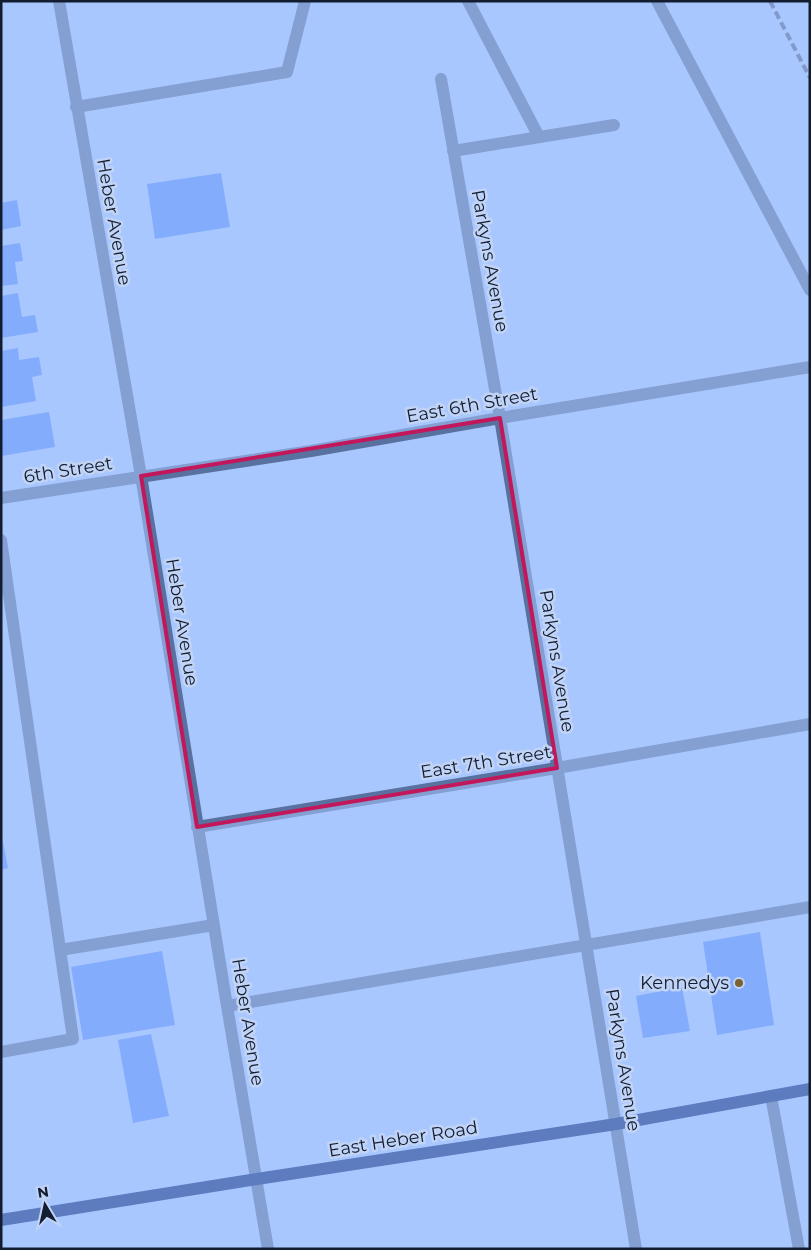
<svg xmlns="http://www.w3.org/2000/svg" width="811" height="1250" font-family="Montserrat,sans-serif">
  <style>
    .building { fill: #568df8 }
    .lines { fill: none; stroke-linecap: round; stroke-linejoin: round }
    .minor { stroke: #58719e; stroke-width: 12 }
    .major { stroke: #002273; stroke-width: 12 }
    .rail { stroke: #526589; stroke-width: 4; stroke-dasharray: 8 4; stroke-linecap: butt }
    .marked { fill: none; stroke: #c2185b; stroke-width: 4; stroke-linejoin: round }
    .poi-dot { fill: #7a6233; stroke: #c2d4f6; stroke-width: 2 }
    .labels { text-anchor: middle; stroke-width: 5; stroke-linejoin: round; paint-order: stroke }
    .street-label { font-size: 18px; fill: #121d31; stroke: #c2d4f6 }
    .poi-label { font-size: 18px; fill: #121d31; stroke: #c2d4f6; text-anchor: end }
  </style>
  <rect width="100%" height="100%" fill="#a9c7ff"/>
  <!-- building -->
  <path class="building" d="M 221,173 L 230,227 L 155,239 L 147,184 Z
    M 17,200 L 21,226 L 1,230 L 1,203 Z
    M 20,243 L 23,261 L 15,262 L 18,284 L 1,286 L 1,246 Z
    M 18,293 L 22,317 L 35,315 L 38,332 L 1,338 L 1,296 Z
    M 18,348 L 19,360 L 39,357 L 42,375 L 32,377 L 36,401 L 1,407 L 1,351 Z
    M 49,412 L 55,447 L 1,456 L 1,420 Z
    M 1,832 L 8,868 L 1,870 Z
    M 760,932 L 774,1025 L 717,1035 L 703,942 Z
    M 162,951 L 175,1025 L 83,1040 L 71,967 Z
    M 682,987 L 690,1031 L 643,1038 L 636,996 Z
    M 151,1034 L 169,1116 L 133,1123 L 118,1040 Z"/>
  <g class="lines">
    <!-- minor -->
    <path class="minor" d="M 59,1 L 141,476 L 227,1006 L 268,1249
      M 468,1 L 539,137
      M 657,1 L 810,290
      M 441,79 L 500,418 L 636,1249
      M 76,107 L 287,72 L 305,1
      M 453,151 L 614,125
      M 1,498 L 311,451 L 500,418 L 810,367
      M 1,540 L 73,1039 L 1,1052
      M 197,827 L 557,768 L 810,724
      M 60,950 L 214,925
      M 227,1006 L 810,907
      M 771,1096 L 799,1249"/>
    <!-- major -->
    <path class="major" d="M 1,1220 L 257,1179 L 616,1124 L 810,1089"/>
    <!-- rail -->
    <path class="rail" d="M 770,1 L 810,78"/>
  </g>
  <!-- marked area -->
  <path d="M0 0H811V1250H0ZM 500,418 L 557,768 L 197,827 L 141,476 Z" fill="#a9c7ff" fill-opacity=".55" fill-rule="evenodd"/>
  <path class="marked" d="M 500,418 L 557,768 L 197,827 L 141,476 Z"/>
  <!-- markers -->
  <circle class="poi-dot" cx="739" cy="983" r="5"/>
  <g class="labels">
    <!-- street labels -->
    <g class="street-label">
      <text transform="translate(114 222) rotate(80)" y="6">Heber Avenue</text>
      <text transform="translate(490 261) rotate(80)" y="6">Parkyns Avenue</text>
      <text transform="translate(472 405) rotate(-10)" y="6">East 6th Street</text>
      <text transform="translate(68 470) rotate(-9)" y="6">6th Street</text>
      <text transform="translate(182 622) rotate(81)" y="6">Heber Avenue</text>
      <text transform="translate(557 661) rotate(81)" y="6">Parkyns Avenue</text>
      <text transform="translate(486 762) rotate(-9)" y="6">East 7th Street</text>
      <text transform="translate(248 1022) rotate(81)" y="6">Heber Avenue</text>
      <text transform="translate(623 1060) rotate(81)" y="6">Parkyns Avenue</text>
      <text transform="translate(403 1139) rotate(-9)" y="6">East Heber Road</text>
    </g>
    <!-- poi labels -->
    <g class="poi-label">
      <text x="729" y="989">Kennedys</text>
    </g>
  </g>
  <!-- border -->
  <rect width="811" height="1250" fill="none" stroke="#121d31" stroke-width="5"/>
  <!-- north arrow -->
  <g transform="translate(45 1205) rotate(351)" stroke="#c2d4f6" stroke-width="4" paint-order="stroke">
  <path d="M0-4L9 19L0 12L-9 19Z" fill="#121d31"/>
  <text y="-8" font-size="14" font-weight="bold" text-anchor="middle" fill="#121d31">N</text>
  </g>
</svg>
